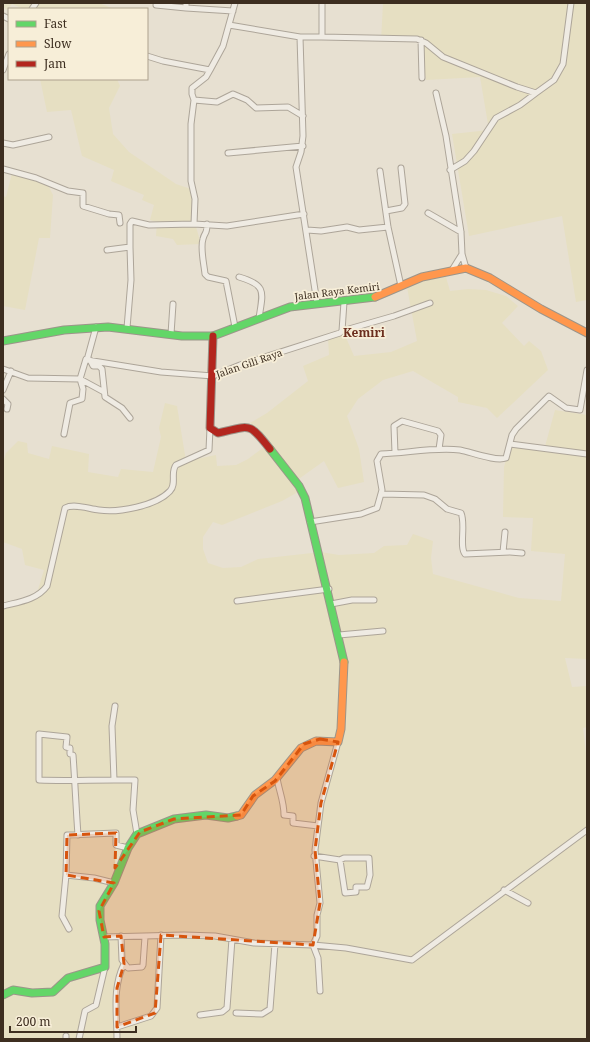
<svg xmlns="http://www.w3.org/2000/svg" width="590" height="1042" font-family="'Noto Serif',serif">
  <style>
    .farmland { fill: #e6dfc2 }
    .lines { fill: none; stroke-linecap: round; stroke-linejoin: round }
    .street-casing { stroke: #ada599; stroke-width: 7 }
    .fast-casing { stroke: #9c958a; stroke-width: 9 }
    .slow-casing { stroke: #9c958a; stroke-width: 9 }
    .jam-casing { stroke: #9c958a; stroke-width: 9 }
    .street { stroke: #efebe3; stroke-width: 5 }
    .fast { stroke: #63d668; stroke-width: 7 }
    .slow { stroke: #ff974d; stroke-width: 7 }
    .jam { stroke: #b3261e; stroke-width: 7 }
    .marked { fill: #d7550e; fill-opacity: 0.2; stroke: #d7550e; stroke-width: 3; stroke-dasharray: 8 5; stroke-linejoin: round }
    .labels { text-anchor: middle; stroke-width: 3.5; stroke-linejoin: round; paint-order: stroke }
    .street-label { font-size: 10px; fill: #3d2e20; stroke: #f7eed8 }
    .quarter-label { font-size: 12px; font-weight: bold; fill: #6b2e1e; stroke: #f7eed8 }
  </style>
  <rect width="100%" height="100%" fill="#e7e0d1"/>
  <!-- farmland -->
  <path class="farmland" d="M 3,3 L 99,3 L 114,9 L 24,9 L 12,4 L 7,10 L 3,7 Z
    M 383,3 L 587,3 L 587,300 L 576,302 L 562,216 L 469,236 L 452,134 L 489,130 L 480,77 L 426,80 L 419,40 L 381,41 Z
    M 40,79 L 117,79 L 120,86 L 109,108 L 113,134 L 129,152 L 176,184 L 194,190 L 194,220 L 201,244 L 177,245 L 173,239 L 156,236 L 157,222 L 150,220 L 154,205 L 142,200 L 144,195 L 111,181 L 114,170 L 82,156 L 71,110 L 47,112 Z
    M 12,173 L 47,183 L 53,195 L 50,238 L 39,238 L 25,310 L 3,306 L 3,196 L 6,197 Z
    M 446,277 L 450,291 L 468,289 L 486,290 L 506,296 L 518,306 L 502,323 L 524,346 L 529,341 L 541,351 L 548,370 L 497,418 L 487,408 L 458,402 L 458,397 L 413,371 L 383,380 L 358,399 L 347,416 L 359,449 L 364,482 L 338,488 L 324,461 L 293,483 L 298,492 L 282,501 L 222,525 L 213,522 L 203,537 L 203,549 L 208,563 L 223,568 L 241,567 L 258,559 L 321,552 L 339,555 L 374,553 L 384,546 L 407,545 L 413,534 L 433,541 L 431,558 L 433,574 L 519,598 L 561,601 L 565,554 L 531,551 L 533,518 L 503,517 L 504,467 L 510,446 L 544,450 L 555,410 L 587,415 L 587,659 L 565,658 L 572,687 L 587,686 L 587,727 L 583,728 L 587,761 L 587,1039 L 3,1039 L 3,604 L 30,598 L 37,593 L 44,570 L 25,565 L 22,549 L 3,542 L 3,463 L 6,453 L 18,441 L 27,443 L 28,453 L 49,459 L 52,446 L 89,454 L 88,472 L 118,477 L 121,469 L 153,472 L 161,437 L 159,428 L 165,403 L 177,406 L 186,461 L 216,455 L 217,466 L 236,465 L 248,459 L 267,445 L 250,423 L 267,413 L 308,381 L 303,366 L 329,355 L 328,338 L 344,333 L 354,356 L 391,352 L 417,341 L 407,287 L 418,281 Z"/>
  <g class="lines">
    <defs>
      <path id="street" d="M 186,3 L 186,8 L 233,11
        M 156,5 L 186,8
        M 32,9 L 36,3
        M 3,16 L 9,19
        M 229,25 L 300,37 L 322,37 L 322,3
        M 300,37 L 303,136 L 301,152 L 296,167 L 317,303
        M 322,37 L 417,39 L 426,43 L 443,57 L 517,87 L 536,93 L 520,105 L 496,118 L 474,151 L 465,161 L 450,170
        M 421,40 L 422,78
        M 147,56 L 163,61 L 210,70 L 223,46 L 235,3
        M 3,70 L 9,54
        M 210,70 L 206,77 L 192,88 L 192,94 L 194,100 L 217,102 L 233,94 L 247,100 L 256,108 L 288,107 L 303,116
        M 436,93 L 446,136 L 461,232 L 462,254 L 466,268
        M 536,93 L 554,80 L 563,64 L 571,3
        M 194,100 L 191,124 L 191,181 L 195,199 L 194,224 L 227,226 L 304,214
        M 3,143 L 13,145 L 49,137
        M 228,153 L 303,146
        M 3,169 L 36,178 L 68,191 L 83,193 L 83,206 L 109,214 L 119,215 L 120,223
        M 380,171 L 388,227 L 401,286
        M 386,211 L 402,208 L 405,204 L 401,168
        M 428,213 L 461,232
        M 207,224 C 207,235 205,231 203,239 C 200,248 204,264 205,274 L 208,277 L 226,281 L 235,327
        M 307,230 L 321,231 L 347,227 L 359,230 L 388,227
        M 130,247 L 130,224 L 132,221 L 149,225 L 194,224
        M 107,250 L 130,247 L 131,280 L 127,328
        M 452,270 L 462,254
        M 239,277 C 267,285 263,292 259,318
        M 96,327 L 87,360 L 161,372 L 213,376 L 240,365 L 340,333 L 342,331 L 344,302
        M 342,331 L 394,316 L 430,303
        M 171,334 L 173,304
        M 90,360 L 93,366 L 99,366 L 102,369 L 105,397 L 122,408 L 130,418
        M 3,369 L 28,378 L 80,379 L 104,392
        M 3,390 L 11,371
        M 3,399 L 8,404 L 7,409
        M 64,434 L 70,403 L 82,399 L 83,389 L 80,379 L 86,359
        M 510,444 L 587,454
        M 395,453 L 394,426 L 402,421 L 438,431 L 441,435 L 439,449
        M 382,494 L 424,495 L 435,499 L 447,509 L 461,513 C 466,524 459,547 465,554 L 510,552 L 522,553
        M 310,522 L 361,514 L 377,508 L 382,490 L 377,461 L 381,454 C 408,453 434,447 460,450 C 471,452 496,462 506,458 L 512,435 L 516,429 L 549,396 L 566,408 L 580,410 L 587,370
        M 503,552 L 505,532
        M 237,601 L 329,589
        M 331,604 L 352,600 L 374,600
        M 3,606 C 18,602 37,600 47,586 L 65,508 C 74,503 89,509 99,510 C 118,513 156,506 170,491 C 177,484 170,472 176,465 L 209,450 L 210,428
        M 339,635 L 383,631
        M 115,706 L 112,726 L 114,780 L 135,780 L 133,810 L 137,834
        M 277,778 C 279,791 284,801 284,815 L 293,816 L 293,823 L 318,826
        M 78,835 C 76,808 75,782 73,755 L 70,754 L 70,748 L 66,747 L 67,737 L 39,734 L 39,780 C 64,781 89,780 114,780
        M 314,856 L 340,860 L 344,858 L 369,858 L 370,875 L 367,887 L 356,887 L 356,892 L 345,893 L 340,860
        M 66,875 L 94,878 L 114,883
        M 504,890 L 528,903
        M 69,929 L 62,916 L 66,875 L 67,835 L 116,833 L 116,845 L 128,848
        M 121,936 L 122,960 L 128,968 L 142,967 L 143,965 L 145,937
        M 104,937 L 184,935 L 215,936 L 254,943 L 313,945 L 317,936 L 317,915 L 320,903 L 315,850 L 321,803 L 338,742
        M 320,991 L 318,958 L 313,945 L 346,948 L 412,960 L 587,830
        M 236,1013 L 262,1014 L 270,1009 L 275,944
        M 200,1015 L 222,1012 L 227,1008 L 232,939
        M 117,1027 L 151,1016 L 157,1008 L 161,935
        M 66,1039 L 66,1036
        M 79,1039 L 85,1011 L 96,1005 L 105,967
        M 117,1039 C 117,1014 112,988 124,964"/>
      <path id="fast" d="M 3,341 L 64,330 L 108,327 L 182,336 L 213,336 L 290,307 L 375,297
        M 270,449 L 299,486 L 305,498 L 344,662
        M 3,995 L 13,990 L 32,993 L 53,992 L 68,978 L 105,967 L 105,944 L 100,920 L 100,906 L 114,883 L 128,848 L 137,834 L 174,819 L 206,815 L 228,818 L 237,816"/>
      <path id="slow" d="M 375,297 L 422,277 L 466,268 L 490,278 L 541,309 L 587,333
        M 237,816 L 241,815 L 255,795 L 275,780 L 301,748 L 316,741 L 338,742 L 341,729 L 344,662"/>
      <path id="jam" d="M 213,336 L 210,428 L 218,433 C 251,426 248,421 270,449"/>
    </defs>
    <!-- street casing -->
    <use href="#street" class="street-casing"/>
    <!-- fast casing -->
    <use href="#fast" class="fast-casing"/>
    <!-- slow casing -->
    <use href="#slow" class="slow-casing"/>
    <!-- jam casing -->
    <use href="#jam" class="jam-casing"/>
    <!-- street -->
    <use href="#street" class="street"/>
    <!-- fast -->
    <use href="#fast" class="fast"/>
    <!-- slow -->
    <use href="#slow" class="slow"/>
    <!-- jam -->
    <use href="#jam" class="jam"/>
  </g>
  <!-- marked area -->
  <path class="marked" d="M 320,739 L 338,742 L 321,803 L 315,850 L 320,903 L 313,945 L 161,935 L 155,1013 L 117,1027 L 117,988 L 124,964 L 121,936 L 104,937 L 99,911 L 114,883 L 66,875 L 67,835 L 116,833 L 115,868 L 140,832 L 174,819 L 241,815 L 253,796 L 275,781 L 304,744 Z"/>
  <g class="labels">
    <!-- street labels -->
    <g class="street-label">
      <text transform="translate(337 291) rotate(-7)" y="4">Jalan Raya Kemiri</text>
      <text transform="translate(249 363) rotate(-19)" y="4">Jalan Gili Raya</text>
    </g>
    <!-- quarter labels -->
    <g class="quarter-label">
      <text x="364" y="337">Kemiri</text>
    </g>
  </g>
  <!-- border -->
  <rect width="590" height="1042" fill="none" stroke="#3d2e20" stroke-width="8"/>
  <!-- legend -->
  <rect x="8" y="8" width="140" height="72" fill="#f7eed8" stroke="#ada18e"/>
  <rect x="16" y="21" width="20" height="6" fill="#63d668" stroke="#ada18e"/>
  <text x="44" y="28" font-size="12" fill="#3d2e20">Fast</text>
  <rect x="16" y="41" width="20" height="6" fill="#ff974d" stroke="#ada18e"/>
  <text x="44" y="48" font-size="12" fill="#3d2e20">Slow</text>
  <rect x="16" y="61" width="20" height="6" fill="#b3261e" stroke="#ada18e"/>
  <text x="44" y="68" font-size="12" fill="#3d2e20">Jam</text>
  <!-- scale -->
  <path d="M10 1026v6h126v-6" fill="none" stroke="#3d2e20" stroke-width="2"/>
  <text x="16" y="1026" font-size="12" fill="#3d2e20" stroke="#f7eed8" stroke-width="3" paint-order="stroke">200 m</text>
</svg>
